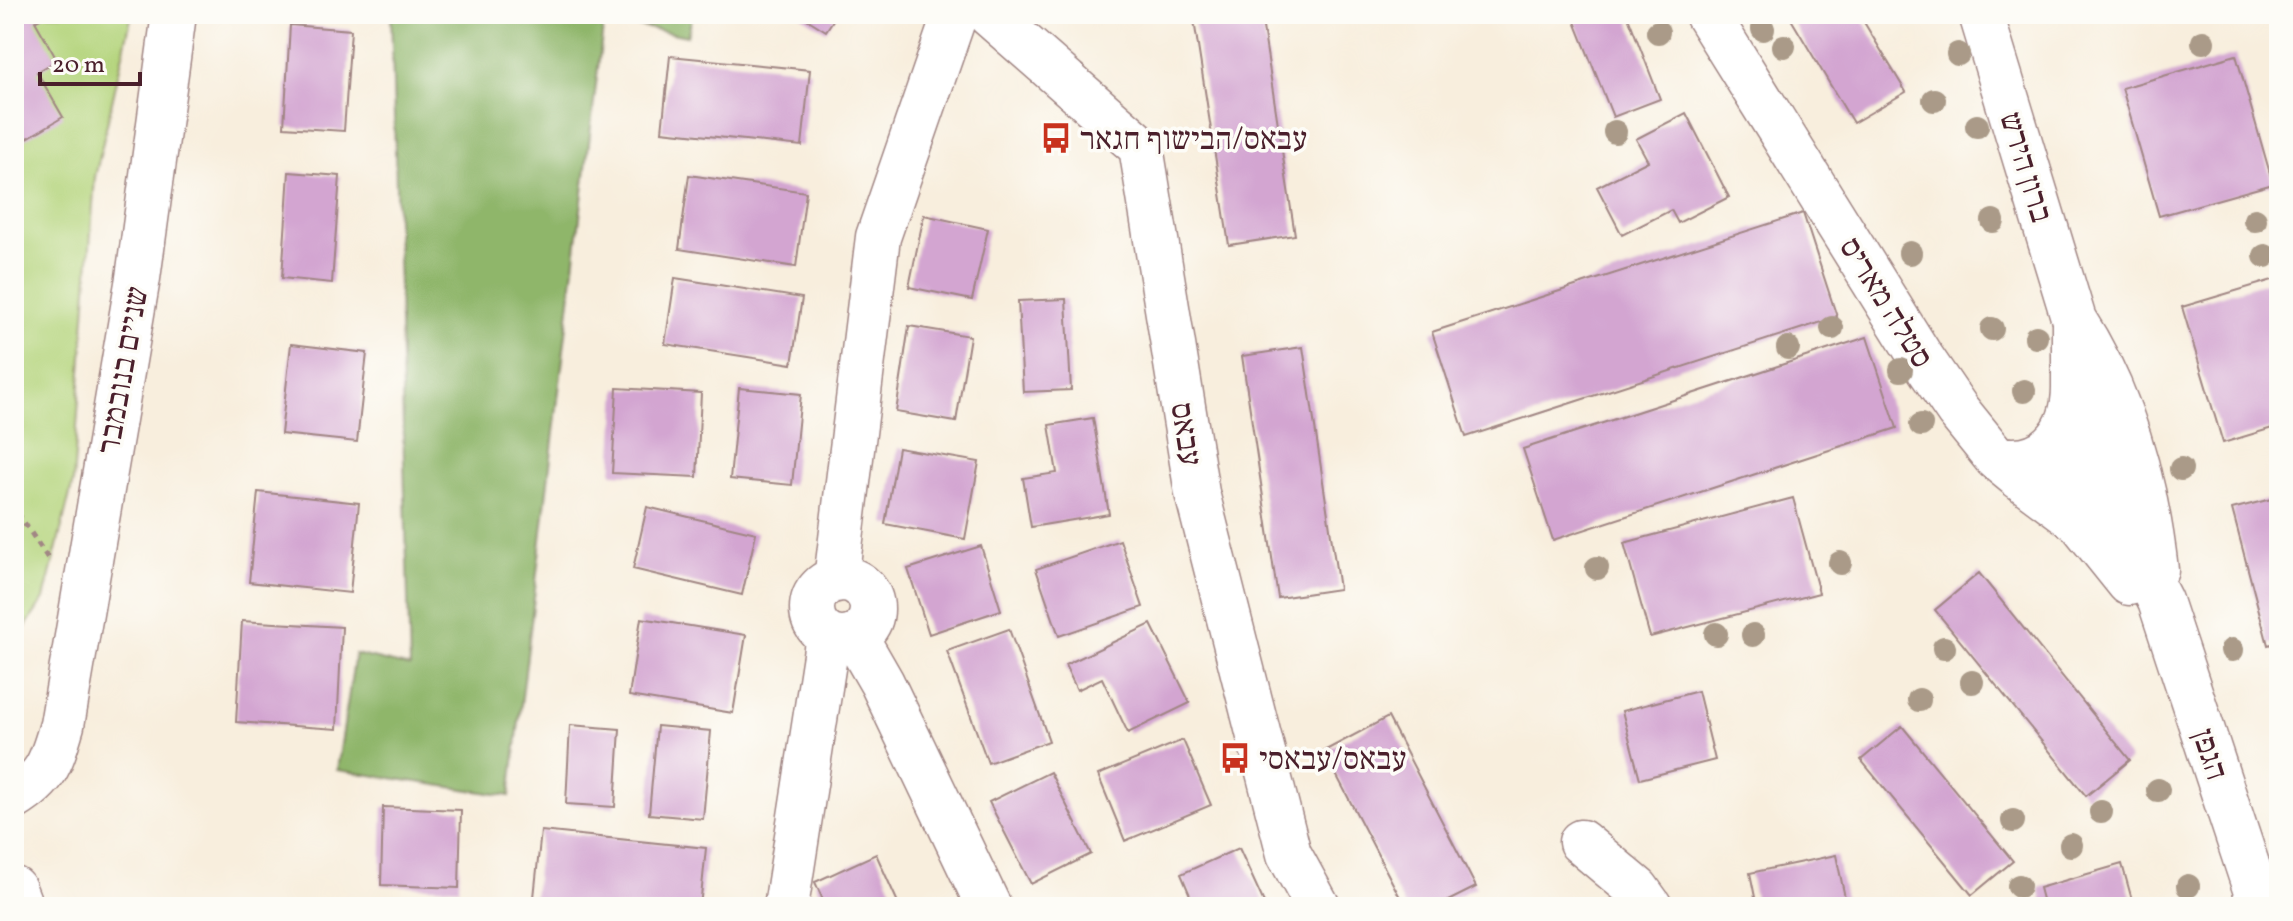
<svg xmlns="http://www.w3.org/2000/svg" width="2293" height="921" font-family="Vollkorn,'Frank Ruhl Libre',serif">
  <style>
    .green { fill: #b4d47b; stroke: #7f7a53; stroke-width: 2 }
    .forest { fill: #8fb66b; stroke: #6c6a4b; stroke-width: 2 }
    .building { fill: #d3a5d1 }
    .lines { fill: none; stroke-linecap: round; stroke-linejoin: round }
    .minor-casing { stroke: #a18684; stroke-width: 47 }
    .path { stroke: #a18684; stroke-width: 5; stroke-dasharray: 6 6; stroke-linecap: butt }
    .minor { stroke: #fff; stroke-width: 44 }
    .tree { fill: #aa9a88 }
    .labels { text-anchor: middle; stroke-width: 7; stroke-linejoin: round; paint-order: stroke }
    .poi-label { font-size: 32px; fill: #4a1f2b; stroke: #fdfcf7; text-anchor: start }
    .street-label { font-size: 32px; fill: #4a1f2b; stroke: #fdfcf7 }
  </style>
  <rect width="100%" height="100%" fill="#fdfcf7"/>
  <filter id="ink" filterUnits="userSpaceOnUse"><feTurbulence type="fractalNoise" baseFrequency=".0125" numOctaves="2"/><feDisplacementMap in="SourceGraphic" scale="16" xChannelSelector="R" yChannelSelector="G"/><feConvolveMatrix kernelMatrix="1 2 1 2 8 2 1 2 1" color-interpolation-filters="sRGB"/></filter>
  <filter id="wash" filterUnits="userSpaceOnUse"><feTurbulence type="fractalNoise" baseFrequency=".006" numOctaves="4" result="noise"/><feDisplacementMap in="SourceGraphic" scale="32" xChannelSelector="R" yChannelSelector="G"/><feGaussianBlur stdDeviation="1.8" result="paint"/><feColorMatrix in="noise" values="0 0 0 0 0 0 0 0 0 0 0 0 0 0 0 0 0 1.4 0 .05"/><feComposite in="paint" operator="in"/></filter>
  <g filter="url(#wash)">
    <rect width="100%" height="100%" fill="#f8eedd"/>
    <!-- green -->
    <path class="green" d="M 14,14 L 132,14 L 95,177 L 73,482 L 44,599 L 14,644 Z"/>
    <!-- forest -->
    <path class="forest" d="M 391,14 L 693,14 L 687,36 L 604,19 L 510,796 L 337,770 L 355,654 L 410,667 Z"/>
    <g id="blocks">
      <!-- building -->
      <path class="building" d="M 14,14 L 47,14 L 35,21 L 57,60 L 37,72 L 63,117 L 14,146 Z
        M 799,14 L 837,14 L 826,31 Z
        M 1193,14 L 1261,14 L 1295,235 L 1229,245 Z
        M 1572,14 L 1627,14 L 1660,99 L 1613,117 Z
        M 1788,14 L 1859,14 L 1906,92 L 1853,123 Z
        M 290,25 L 351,30 L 344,131 L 284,127 Z
        M 2236,55 L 2273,184 L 2159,216 L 2122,88 Z
        M 670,56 L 810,70 L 802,146 L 662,131 Z
        M 1686,113 L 1729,197 L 1678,223 L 1671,210 L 1622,235 L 1597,187 L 1648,161 L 1636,139 Z
        M 289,172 L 340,176 L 332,283 L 282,278 Z
        M 689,175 L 806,192 L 796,267 L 679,249 Z
        M 1803,213 L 1837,317 L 1466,437 L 1432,332 Z
        M 924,215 L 988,229 L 972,300 L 909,287 Z
        M 675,278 L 802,298 L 792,364 L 665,344 Z
        M 2279,278 L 2279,426 L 2223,443 L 2182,307 Z
        M 1066,299 L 1071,390 L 1023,392 L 1018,301 Z
        M 909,326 L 970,336 L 956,422 L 896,412 Z
        M 1867,337 L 1897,428 L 1553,540 L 1523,449 Z
        M 291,344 L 367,353 L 357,442 L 281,434 Z
        M 1303,347 L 1339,589 L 1278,598 L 1242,356 Z
        M 617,388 L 701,393 L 697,477 L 612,473 Z
        M 739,388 L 801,394 L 792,485 L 730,479 Z
        M 1093,418 L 1109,514 L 1031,527 L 1023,478 L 1057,473 L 1049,425 Z
        M 898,448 L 979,462 L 965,539 L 885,524 Z
        M 258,492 L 359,503 L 350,593 L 249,582 Z
        M 2279,497 L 2279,642 L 2268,645 L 2232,509 Z
        M 1793,498 L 1819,593 L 1650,637 L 1624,543 Z
        M 647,507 L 756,533 L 742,595 L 633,569 Z
        M 1120,540 L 1143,607 L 1059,636 L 1036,569 Z
        M 981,546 L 1001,610 L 929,634 L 908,569 Z
        M 1979,573 L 2130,760 L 2086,796 L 1935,610 Z
        M 641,618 L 746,635 L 733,713 L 629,696 Z
        M 242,621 L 342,627 L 337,729 L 236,722 Z
        M 1151,624 L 1190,703 L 1128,733 L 1102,678 L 1077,690 L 1065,665 Z
        M 1009,629 L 1049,741 L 988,763 L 947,651 Z
        M 1698,691 L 1715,760 L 1640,779 L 1622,711 Z
        M 1388,717 L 1476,887 L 1436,907 L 1405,907 L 1324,751 Z
        M 570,725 L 620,729 L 615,807 L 566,804 Z
        M 657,726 L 711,731 L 703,819 L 649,814 Z
        M 1902,726 L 2013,861 L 1972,895 L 1861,760 Z
        M 1183,740 L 1211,805 L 1125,841 L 1098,775 Z
        M 1050,772 L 1091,854 L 1031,884 L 989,802 Z
        M 383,807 L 461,810 L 459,888 L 381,885 Z
        M 541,831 L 706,848 L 700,907 L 533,907 Z
        M 1239,848 L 1266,907 L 1195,907 L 1181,874 Z
        M 876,854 L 900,907 L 826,907 L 815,882 Z
        M 1836,855 L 1847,907 L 1757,907 L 1750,873 Z
        M 2122,864 L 2134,907 L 2044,907 L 2039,888 Z"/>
    </g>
  </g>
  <g filter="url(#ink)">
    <use href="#blocks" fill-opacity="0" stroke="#a18684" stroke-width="2"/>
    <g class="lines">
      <defs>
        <path id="minor" d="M 989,14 L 1141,147 L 1197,493 L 1289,854 L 1318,907
          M 1707,14 L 1919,354 L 1958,411 L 1996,458 L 2018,476 L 2030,479 L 2076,477 L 2137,467
          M 1981,14 L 2074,320 C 2122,394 2146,482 2156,570
          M 2074,320 L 2074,387 L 2109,502 L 2160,601 L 2261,907
          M 1996,458 C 2044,469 2074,434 2074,387
          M 2018,476 L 2080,522 L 2129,583
          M812 609a30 30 0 1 1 60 0a30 30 0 1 1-60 0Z
          M 836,580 L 878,237 L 955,14
          M 855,636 L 882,683 L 989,907
          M 14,798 C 48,777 51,762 62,725 L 138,278 L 174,14
          M 1581,842 L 1637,889 L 1650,907
          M 14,889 L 21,907
          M 786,907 L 828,636"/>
      </defs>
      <!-- minor casing -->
      <use href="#minor" class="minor-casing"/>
      <!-- path -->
      <path class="path" d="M 14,502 L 14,507 L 49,560"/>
      <!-- minor -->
      <use href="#minor" class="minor"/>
    </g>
    <!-- trees -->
    <g class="tree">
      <circle cx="1763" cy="29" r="12"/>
      <circle cx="1658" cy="32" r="12"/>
      <circle cx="2203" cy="42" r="12"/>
      <circle cx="1784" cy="46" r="12"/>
      <circle cx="1958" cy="54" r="12"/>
      <circle cx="1934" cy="100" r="12"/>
      <circle cx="1977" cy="126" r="12"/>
      <circle cx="1615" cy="132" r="12"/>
      <circle cx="2255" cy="220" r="12"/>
      <circle cx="1993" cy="221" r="12"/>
      <circle cx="1910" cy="253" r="12"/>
      <circle cx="2265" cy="256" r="12"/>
      <circle cx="1832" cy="328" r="12"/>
      <circle cx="1992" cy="329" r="12"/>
      <circle cx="2036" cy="337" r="12"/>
      <circle cx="1788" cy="348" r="12"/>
      <circle cx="1901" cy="370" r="12"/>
      <circle cx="2024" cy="391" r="12"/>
      <circle cx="1921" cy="425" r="12"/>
      <circle cx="2181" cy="469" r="12"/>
      <circle cx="1840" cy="563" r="12"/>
      <circle cx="1597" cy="568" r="12"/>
      <circle cx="1716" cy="634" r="12"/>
      <circle cx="1753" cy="635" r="12"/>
      <circle cx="1944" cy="648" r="12"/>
      <circle cx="2232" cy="650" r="12"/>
      <circle cx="1972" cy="682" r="12"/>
      <circle cx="1919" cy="700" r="12"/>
      <circle cx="2158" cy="790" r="12"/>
      <circle cx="2101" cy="812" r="12"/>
      <circle cx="2013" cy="821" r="12"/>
      <circle cx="2071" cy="845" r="12"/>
      <circle cx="2019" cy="886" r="12"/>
      <circle cx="2188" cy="886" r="12"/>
    </g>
  </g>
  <!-- icons -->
  <defs>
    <symbol id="bus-bare" viewBox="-9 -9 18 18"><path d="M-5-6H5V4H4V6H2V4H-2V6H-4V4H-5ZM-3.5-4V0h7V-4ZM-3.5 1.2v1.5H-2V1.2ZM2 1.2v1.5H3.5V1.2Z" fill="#c8321e" stroke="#fdfcf7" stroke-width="2.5" paint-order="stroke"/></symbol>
  </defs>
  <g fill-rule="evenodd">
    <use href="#bus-bare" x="1034" y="116" width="44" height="44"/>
    <use href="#bus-bare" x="1213" y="736" width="44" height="44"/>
  </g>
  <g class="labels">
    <!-- poi labels -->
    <g class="poi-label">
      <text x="1080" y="149">עבאס/הבישוף חגאר</text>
      <text x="1259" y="769">עבאס/עבאסי</text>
    </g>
    <!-- street labels -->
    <g class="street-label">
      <text transform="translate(2027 167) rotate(73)" y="11">ברון הירש</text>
      <text transform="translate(1887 302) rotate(58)" y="11">סטלה מאריס</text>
      <text transform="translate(122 370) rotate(-80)" y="11">שניים בנובמבר</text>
      <text transform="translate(1187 434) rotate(81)" y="11">עבאס</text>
      <text transform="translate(2211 754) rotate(72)" y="11">הגפן</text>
    </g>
  </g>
  <!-- margin -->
  <rect width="2293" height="921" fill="none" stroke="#fdfcf7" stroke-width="48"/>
  <!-- scale -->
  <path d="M40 72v12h100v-12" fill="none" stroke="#4a1f2b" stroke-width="4"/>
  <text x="52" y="72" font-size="24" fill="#4a1f2b" stroke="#fdfcf7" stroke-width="6" paint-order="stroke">20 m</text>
</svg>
